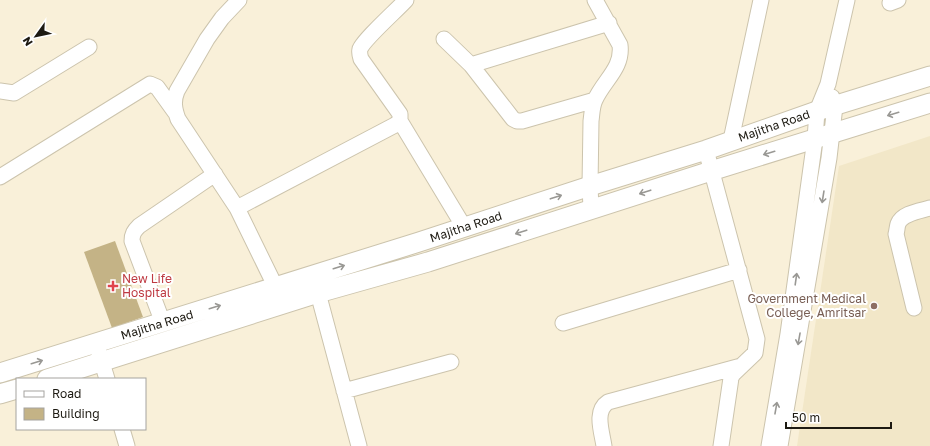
<svg xmlns="http://www.w3.org/2000/svg" width="930" height="446" font-family="'Golos Text',sans-serif">
  <style>
    .built { fill: #f2e7c8 }
    .building { fill: #c4b386 }
    .lines { fill: none; stroke-linecap: round; stroke-linejoin: round }
    .minor-casing { stroke: #ccc4ad; stroke-width: 17 }
    .major-casing { stroke: #ccc4ad; stroke-width: 21 }
    .minor { stroke: #fff; stroke-width: 15 }
    .major { stroke: #fff; stroke-width: 19 }
    .oneway { stroke: #999894 }
    .health-dot { fill: #e0444e; stroke: #fff; stroke-width: 1.5 }
    .education-dot { fill: #8d6e63; stroke: #fff; stroke-width: 1.5 }
    .labels { text-anchor: middle; stroke-width: 4; stroke-linejoin: round; paint-order: stroke }
    .street-label { font-size: 12px; fill: #1d1a12; stroke: #fff }
    .health-label { font-size: 12px; fill: #be3a42; stroke: #fff; text-anchor: start }
    .education-label { font-size: 12px; fill: #785e54; stroke: #fff; text-anchor: end }
  </style>
  <rect width="100%" height="100%" fill="#f9f0d9"/>
  <!-- built -->
  <path class="built" d="M 930,136 L 930,446 L 797,446 L 839,166 Z"/>
  <!-- building -->
  <path class="building" d="M 115,241 L 143,317 L 112,328 L 84,252 Z"/>
  <g class="lines">
    <defs>
      <path id="minor" d="M 239,0 L 222,18 L 207,39 L 177,91 C 173,101 174,108 178,119 L 237,208 L 280,296
        M 890,3 L 898,0
        M 444,39 L 471,65 L 513,119 L 517,121 L 522,121 L 595,100
        M 471,65 L 609,23
        M 0,91 L 14,93 L 89,47
        M 400,121 L 464,227
        M 731,140 L 761,0
        M 706,150 L 757,339 L 755,353 L 733,374 L 731,378 L 721,446
        M 0,177 L 150,84 L 157,87 L 175,112
        M 237,208 L 395,125 L 400,121 L 400,114 L 361,59 C 360,56 359,53 360,49 C 364,39 397,10 406,0
        M 591,209 L 590,186 L 591,121 C 592,114 592,106 595,100 C 604,80 623,68 620,45 L 595,0
        M 318,293 L 359,446
        M 914,308 L 896,234 C 897,231 897,227 898,224 C 902,213 920,211 930,208
        M 163,323 L 132,241 C 132,234 134,231 139,226 L 215,174
        M 563,323 L 739,270
        M 96,343 L 107,379
        M 344,391 L 451,362
        M 122,429 L 127,446
        M 604,446 C 602,432 594,411 608,402 L 741,366
        M 769,446 L 788,334 L 815,139 L 817,111 L 828,84 L 847,0
        M 780,446 L 829,158 L 835,106 L 832,97"/>
      <path id="major" d="M 0,373 L 419,242 L 590,186 L 706,150 L 817,111 L 930,76
        M 47,379 L 318,293 L 428,262 L 711,171 L 930,103
        M 0,394 L 17,389"/>
    </defs>
    <!-- minor casing -->
    <use href="#minor" class="minor-casing"/>
    <!-- major casing -->
    <use href="#major" class="major-casing"/>
    <!-- minor -->
    <use href="#minor" class="minor"/>
    <!-- major -->
    <use href="#major" class="major"/>
  </g>
  <!-- one-way arrows -->
  <defs><path id="oneway-shaft" d="M-6 0H5M1.5-3L5.5 0L1.5 3" fill="none" stroke-width="1.6" stroke-linecap="round" stroke-linejoin="round"/></defs>
  <g class="oneway">
    <use href="#oneway-shaft" transform="translate(893 114) rotate(163)"/>
    <use href="#oneway-shaft" transform="translate(769 153) rotate(163)"/>
    <use href="#oneway-shaft" transform="translate(645 192) rotate(162)"/>
    <use href="#oneway-shaft" transform="translate(556 197) rotate(-18)"/>
    <use href="#oneway-shaft" transform="translate(823 197) rotate(99)"/>
    <use href="#oneway-shaft" transform="translate(521 232) rotate(162)"/>
    <use href="#oneway-shaft" transform="translate(339 267) rotate(-17)"/>
    <use href="#oneway-shaft" transform="translate(796 279) rotate(-82)"/>
    <use href="#oneway-shaft" transform="translate(215 307) rotate(-17)"/>
    <use href="#oneway-shaft" transform="translate(799 339) rotate(100)"/>
    <use href="#oneway-shaft" transform="translate(37 362) rotate(-17)"/>
    <use href="#oneway-shaft" transform="translate(776 408) rotate(-80)"/>
  </g>
  <!-- markers -->
  <path class="health-dot" d="M111 280h4v4h4v4h-4v4h-4v-4h-4v-4h4z"/>
  <circle class="education-dot" cx="874" cy="306" r="4"/>
  <g class="labels">
    <!-- street labels -->
    <g class="street-label">
      <text transform="translate(774 126) rotate(-19)" y="4">Majitha Road</text>
      <text transform="translate(466 227) rotate(-18)" y="4">Majitha Road</text>
      <text transform="translate(157 325) rotate(-17)" y="4">Majitha Road</text>
    </g>
    <!-- health labels -->
    <g class="health-label">
      <text x="122" y="283">New Life<tspan x="122" dy="14">Hospital</tspan></text>
    </g>
    <!-- education labels -->
    <g class="education-label">
      <text x="866" y="303">Government Medical<tspan x="866" dy="14">College, Amritsar</tspan></text>
    </g>
  </g>
  <!-- legend -->
  <rect x="16" y="378" width="130" height="52" fill="#ffffff" stroke="#a5a3a0"/>
  <rect x="24" y="391" width="20" height="6" fill="#ffffff" stroke="#a5a3a0"/>
  <text x="52" y="398" font-size="12" fill="#1d1a12">Road</text>
  <rect x="24" y="408" width="20" height="12" fill="#c4b386" stroke="#a5a3a0"/>
  <text x="52" y="418" font-size="12" fill="#1d1a12">Building</text>
  <!-- north arrow -->
  <g transform="translate(36 36) rotate(237)" stroke="#ffffff" stroke-width="3" paint-order="stroke">
  <path d="M0-3L7 15L0 10L-7 15Z" fill="#1d1a12"/>
  <text y="-6" font-size="11" font-weight="bold" text-anchor="middle" fill="#1d1a12">N</text>
  </g>
  <!-- scale -->
  <path d="M786 422v6h105v-6" fill="none" stroke="#1d1a12" stroke-width="2"/>
  <text x="792" y="422" font-size="12" fill="#1d1a12" stroke="#ffffff" stroke-width="3" paint-order="stroke">50 m</text>
</svg>
